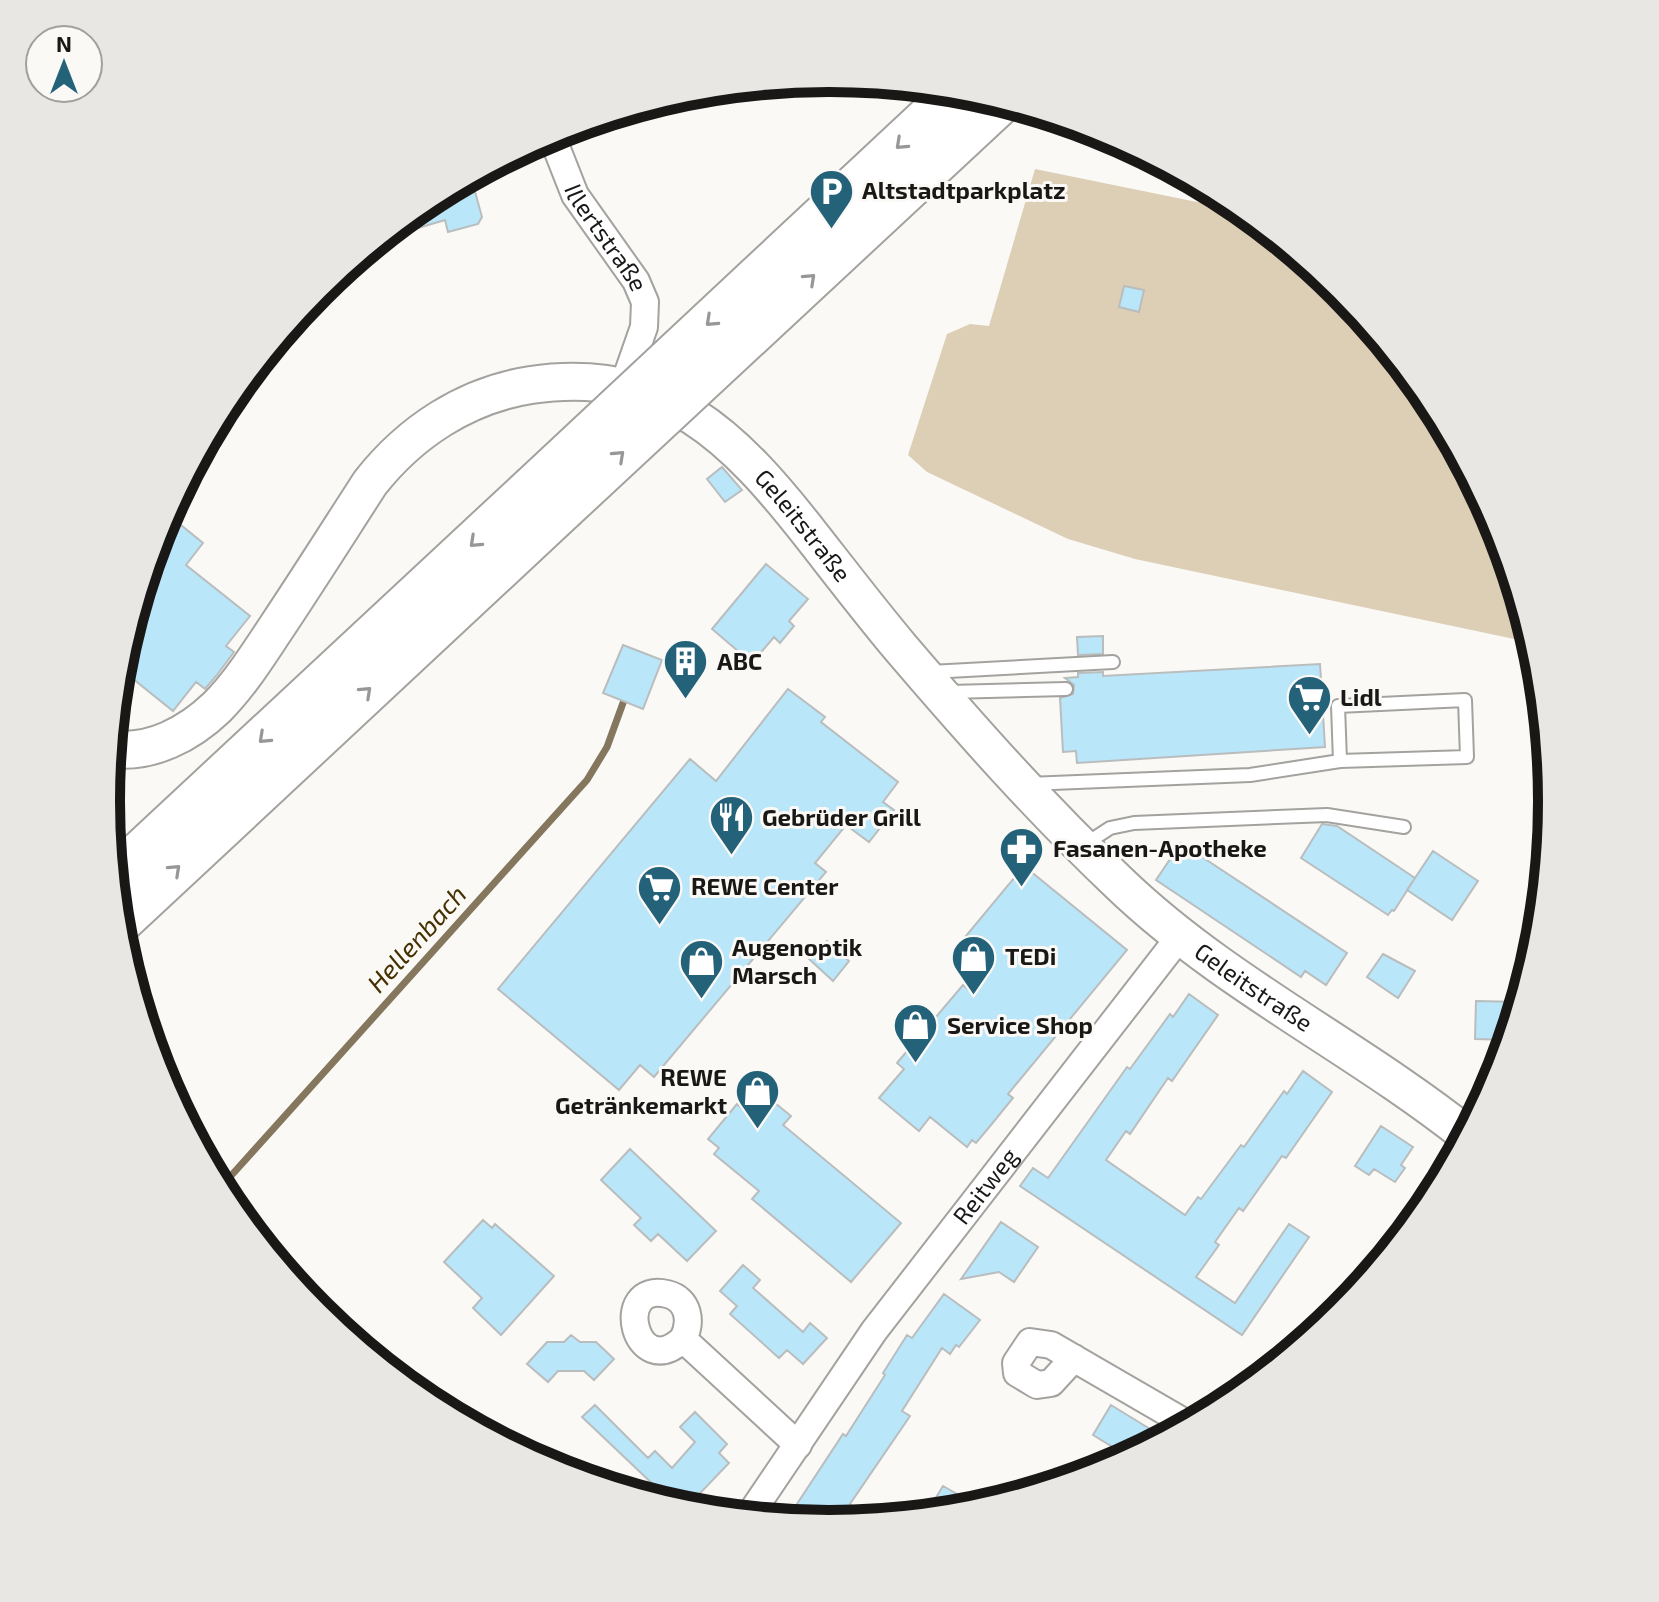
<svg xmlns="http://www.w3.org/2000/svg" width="1659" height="1602" font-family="'Exo 2',sans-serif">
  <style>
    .green { fill: #dccfb6 }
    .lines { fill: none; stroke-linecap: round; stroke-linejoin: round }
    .stream { stroke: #85775e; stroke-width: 7 }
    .building { fill: #bae6f9; stroke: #b9bdbe; stroke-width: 2 }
    .service-casing { stroke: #a3a29f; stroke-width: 16 }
    .minor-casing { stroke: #a3a29f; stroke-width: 30 }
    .secondary-casing { stroke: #a3a29f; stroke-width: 40 }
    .trunk-casing { stroke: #a3a29f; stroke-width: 48 }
    .service { stroke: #fff; stroke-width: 12 }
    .minor { stroke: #fff; stroke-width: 26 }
    .secondary { stroke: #fff; stroke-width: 36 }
    .trunk { stroke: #fff; stroke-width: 44 }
    .trunk-bridge-casing { stroke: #a3a29f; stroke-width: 48; stroke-linecap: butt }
    .trunk-bridge { stroke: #fff; stroke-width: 44 }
    .oneway { stroke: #989797 }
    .labels { text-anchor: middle; stroke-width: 6; stroke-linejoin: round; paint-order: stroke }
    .poi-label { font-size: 24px; font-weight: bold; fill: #191817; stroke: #fbf9f6; text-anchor: start }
    .street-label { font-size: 24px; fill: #191817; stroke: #fbf9f6 }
    .water-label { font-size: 26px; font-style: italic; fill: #453001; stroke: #fbf9f6 }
    .rim { fill: none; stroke: #191817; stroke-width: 10 }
  </style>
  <rect width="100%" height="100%" fill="#fbf9f6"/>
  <!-- green -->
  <path class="green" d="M 1035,169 L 1246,212 L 1341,290 L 1431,400 L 1498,525 L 1533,643 L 1135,559 L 1068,539 L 927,472 L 908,455 L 947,334 L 970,324 L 989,326 Z"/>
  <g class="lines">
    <!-- stream -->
    <path class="stream" d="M 220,1188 L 587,780 L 607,747 L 623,703"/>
  </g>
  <!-- building -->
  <path class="building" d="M 471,177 L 482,217 L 478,224 L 448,232 L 445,220 L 415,229 L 410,214 L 428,200 Z
    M 1124,286 L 1144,290 L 1139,312 L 1119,307 Z
    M 722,467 L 742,490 L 725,502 L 707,479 Z
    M 171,517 L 203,543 L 186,565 L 250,616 L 226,646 L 234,652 L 217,675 L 205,689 L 196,682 L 173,711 L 122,670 L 125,666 L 120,662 L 160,530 Z
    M 766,564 L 808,599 L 789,621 L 794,626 L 780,643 L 774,637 L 752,663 L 712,629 Z
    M 1103,636 L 1103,654 L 1078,655 L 1077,637 Z
    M 623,645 L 662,660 L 643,709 L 603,693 Z
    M 1320,664 L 1325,747 L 1077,763 L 1076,751 L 1063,752 L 1060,698 L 1073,694 L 1074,685 L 1065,678 L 1078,677 L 1078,673 L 1103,672 L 1103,676 Z
    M 788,689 L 825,717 L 821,722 L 898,782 L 883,802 L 894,810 L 869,842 L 846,825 L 815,863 L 826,872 L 654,1077 L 640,1065 L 619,1090 L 498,989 L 690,759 L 716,781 Z
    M 1322,824 L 1337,826 L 1415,878 L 1394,911 L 1392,910 L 1388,915 L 1301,858 Z
    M 1181,843 L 1347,953 L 1326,985 L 1305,971 L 1301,977 L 1156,880 Z
    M 1433,851 L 1478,881 L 1452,920 L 1407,890 Z
    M 1024,866 L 1127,950 L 1008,1094 L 1013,1098 L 991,1125 L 976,1143 L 972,1140 L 967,1147 L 930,1117 L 919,1131 L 879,1098 L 904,1069 L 897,1063 L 963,985 L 969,990 L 994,960 L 966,936 Z
    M 827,941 L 849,961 L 833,981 L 809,959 Z
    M 1383,954 L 1415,971 L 1398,998 L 1367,977 Z
    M 1189,994 L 1218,1015 L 1172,1081 L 1168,1078 L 1130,1134 L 1126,1131 L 1106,1160 L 1185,1215 L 1198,1197 L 1201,1199 L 1241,1145 L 1244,1147 L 1284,1091 L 1287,1094 L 1303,1071 L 1332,1092 L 1286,1158 L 1282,1156 L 1243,1211 L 1239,1208 L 1215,1242 L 1219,1245 L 1196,1277 L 1235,1303 L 1289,1224 L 1309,1237 L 1242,1335 L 1020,1186 L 1033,1168 L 1048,1178 L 1127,1067 L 1130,1069 L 1170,1014 L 1173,1017 Z
    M 1476,1001 L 1520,1002 L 1509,1040 L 1475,1039 Z
    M 764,1094 L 791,1116 L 783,1125 L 901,1223 L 851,1282 L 752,1199 L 759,1191 L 714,1154 L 719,1148 L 708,1139 L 737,1104 L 748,1113 Z
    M 1381,1126 L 1413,1147 L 1401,1165 L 1405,1168 L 1395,1182 L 1374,1169 L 1369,1175 L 1355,1166 Z
    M 630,1149 L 716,1231 L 687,1261 L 658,1234 L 651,1241 L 634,1225 L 641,1218 L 601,1180 Z
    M 483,1220 L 492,1228 L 495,1224 L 554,1276 L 501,1335 L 473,1308 L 482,1298 L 444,1262 Z
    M 1001,1222 L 1038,1247 L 1014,1282 L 999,1272 L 961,1279 Z
    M 743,1265 L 760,1280 L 753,1288 L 803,1332 L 810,1323 L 827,1338 L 803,1364 L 787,1350 L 779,1358 L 730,1314 L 737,1306 L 720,1291 Z
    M 944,1294 L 980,1320 L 959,1347 L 956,1345 L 950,1354 L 942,1348 L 902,1411 L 910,1416 L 850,1504 L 855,1507 L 845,1522 L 820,1523 L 795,1507 L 843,1434 L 846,1436 L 885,1375 L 883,1373 L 907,1335 L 912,1338 Z
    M 571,1335 L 580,1342 L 596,1342 L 614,1359 L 594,1380 L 584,1371 L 558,1371 L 548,1382 L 527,1364 L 547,1342 L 564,1342 Z
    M 595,1405 L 648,1458 L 655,1451 L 672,1468 L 695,1442 L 680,1427 L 695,1412 L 727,1444 L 719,1453 L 729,1463 L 685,1509 L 677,1507 L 582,1417 Z
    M 1111,1405 L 1150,1429 L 1136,1453 L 1129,1457 L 1093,1435 Z
    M 943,1486 L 966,1499 L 980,1507 L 926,1514 Z"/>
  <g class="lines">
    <defs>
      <path id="service" d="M 930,672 L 1113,662
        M 949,692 L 1066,689
        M 1028,784 L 1250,775 L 1340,761 L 1467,757 L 1465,700 L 1338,706 L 1340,761
        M 1084,845 L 1110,828 L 1134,823 L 1327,815 L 1404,827"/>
      <g id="minor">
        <path id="s1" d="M 551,134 L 575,195 L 636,281 L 645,302 L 644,327 L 623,387"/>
        <path d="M 683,1339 C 635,1384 611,1281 667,1294 C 689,1299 692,1322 683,1339 L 798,1445"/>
        <path d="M 1074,1358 L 1051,1383 L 1037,1385 L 1017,1373 L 1016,1363 L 1030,1342 L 1051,1345 L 1189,1425"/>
        <path id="s2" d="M 749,1516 L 874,1331 L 1181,935"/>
      </g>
      <g id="secondary">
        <path id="s3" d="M 112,749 C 151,754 189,734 217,707 C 240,684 258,655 276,628 C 308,580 339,531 370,483 C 410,432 466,395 531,385 C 665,365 735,438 811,535 C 840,572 869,610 900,647 C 970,729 1041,809 1119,883 C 1223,983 1355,1046 1467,1135"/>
      </g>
      <path id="trunk" d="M 114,878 L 532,489
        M 118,923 L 562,509"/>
    </defs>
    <!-- service casing -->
    <use href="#service" class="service-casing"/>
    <!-- minor casing -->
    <use href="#minor" class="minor-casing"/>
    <!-- secondary casing -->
    <use href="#secondary" class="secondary-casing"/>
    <!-- trunk casing -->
    <use href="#trunk" class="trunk-casing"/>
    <!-- service -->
    <use href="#service" class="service"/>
    <!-- minor -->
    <use href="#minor" class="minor"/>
    <!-- secondary -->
    <use href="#secondary" class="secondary"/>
    <!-- trunk -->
    <use href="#trunk" class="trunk"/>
    <defs>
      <path id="trunk-bridge" d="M 532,489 L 958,91
        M 562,509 L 1001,101"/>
    </defs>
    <!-- trunk-bridge casing -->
    <use href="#trunk-bridge" class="trunk-bridge-casing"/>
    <!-- trunk-bridge -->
    <use href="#trunk-bridge" class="trunk-bridge"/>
  </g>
  <!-- one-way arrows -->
  <defs><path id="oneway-chevron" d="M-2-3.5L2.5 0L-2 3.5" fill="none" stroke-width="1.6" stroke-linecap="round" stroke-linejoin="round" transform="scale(2)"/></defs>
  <g class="oneway">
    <use href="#oneway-chevron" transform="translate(901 144) rotate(137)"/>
    <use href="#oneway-chevron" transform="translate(810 279) rotate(-43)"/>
    <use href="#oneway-chevron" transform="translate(711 321) rotate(137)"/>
    <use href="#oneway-chevron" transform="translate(619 456) rotate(-43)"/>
    <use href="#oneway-chevron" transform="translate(475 542) rotate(137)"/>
    <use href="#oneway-chevron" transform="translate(366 692) rotate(-43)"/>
    <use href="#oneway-chevron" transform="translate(264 738) rotate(137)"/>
    <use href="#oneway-chevron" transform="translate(175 870) rotate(-43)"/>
  </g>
  <!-- icons -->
  <defs>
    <symbol id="parking-pin" viewBox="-11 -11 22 30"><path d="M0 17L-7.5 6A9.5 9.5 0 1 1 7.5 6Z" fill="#246279" stroke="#fbf9f6"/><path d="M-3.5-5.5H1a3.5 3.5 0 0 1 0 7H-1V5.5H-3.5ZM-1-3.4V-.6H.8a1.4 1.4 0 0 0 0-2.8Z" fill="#fff"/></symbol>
    <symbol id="building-pin" viewBox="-11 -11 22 30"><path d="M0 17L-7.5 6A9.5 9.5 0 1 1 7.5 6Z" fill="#246279" stroke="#fbf9f6"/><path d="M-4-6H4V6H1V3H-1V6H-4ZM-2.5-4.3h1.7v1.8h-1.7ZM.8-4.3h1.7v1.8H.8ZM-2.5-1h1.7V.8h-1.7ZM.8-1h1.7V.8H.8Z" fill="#fff"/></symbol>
    <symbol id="supermarket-pin" viewBox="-11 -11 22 30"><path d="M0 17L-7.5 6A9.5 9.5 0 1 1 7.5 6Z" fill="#246279" stroke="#fbf9f6"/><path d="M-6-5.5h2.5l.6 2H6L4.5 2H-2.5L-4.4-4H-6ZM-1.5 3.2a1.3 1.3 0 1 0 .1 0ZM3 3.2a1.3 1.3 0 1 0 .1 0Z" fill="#fff"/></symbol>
    <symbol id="restaurant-pin" viewBox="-11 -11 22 30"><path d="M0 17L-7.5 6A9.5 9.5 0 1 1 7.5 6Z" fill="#246279" stroke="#fbf9f6"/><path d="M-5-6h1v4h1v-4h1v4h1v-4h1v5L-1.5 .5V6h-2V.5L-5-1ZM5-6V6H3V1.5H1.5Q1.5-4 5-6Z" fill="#fff"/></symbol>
    <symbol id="pharmacy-pin" viewBox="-11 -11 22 30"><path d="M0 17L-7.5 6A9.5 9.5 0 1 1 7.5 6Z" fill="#246279" stroke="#fbf9f6"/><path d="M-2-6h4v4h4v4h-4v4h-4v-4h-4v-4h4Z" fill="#fff"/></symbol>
    <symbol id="shop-pin" viewBox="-11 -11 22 30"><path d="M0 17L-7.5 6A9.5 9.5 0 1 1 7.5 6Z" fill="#246279" stroke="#fbf9f6"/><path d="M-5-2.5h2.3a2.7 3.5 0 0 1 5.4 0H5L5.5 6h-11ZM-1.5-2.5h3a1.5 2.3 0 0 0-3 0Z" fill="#fff"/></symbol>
  </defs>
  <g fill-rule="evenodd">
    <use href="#parking-pin" x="806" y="166" width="51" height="69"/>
    <use href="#building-pin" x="660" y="636" width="51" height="69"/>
    <use href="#supermarket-pin" x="1284" y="672" width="51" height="69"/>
    <use href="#restaurant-pin" x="706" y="792" width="51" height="69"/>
    <use href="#pharmacy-pin" x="996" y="824" width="51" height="69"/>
    <use href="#supermarket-pin" x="634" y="862" width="51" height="69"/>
    <use href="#shop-pin" x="948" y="932" width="51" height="69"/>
    <use href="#shop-pin" x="676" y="936" width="51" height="69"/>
    <use href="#shop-pin" x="890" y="1000" width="51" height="69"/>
    <use href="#shop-pin" x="732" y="1066" width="51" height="69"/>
  </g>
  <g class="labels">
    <!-- poi labels -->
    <g class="poi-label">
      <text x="862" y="199">Altstadtparkplatz</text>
      <text x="717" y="670">ABC</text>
      <text x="1340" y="706">Lidl</text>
      <text x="762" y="826">Gebrüder Grill</text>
      <text x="1053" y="857">Fasanen-Apotheke</text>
      <text x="691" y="895">REWE Center</text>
      <text x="732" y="956">Augenoptik<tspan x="732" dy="28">Marsch</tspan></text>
      <text x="1005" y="965">TEDi</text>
      <text x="947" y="1034">Service Shop</text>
      <text x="727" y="1086" text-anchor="end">REWE<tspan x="727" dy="28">Getränkemarkt</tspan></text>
    </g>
    <!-- street labels -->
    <g class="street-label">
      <text dy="8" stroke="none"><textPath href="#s1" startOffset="118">Illertstraße</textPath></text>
      <text dy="8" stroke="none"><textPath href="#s3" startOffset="906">Geleitstraße</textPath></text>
      <text dy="8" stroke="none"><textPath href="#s3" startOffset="1554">Geleitstraße</textPath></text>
      <text dy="8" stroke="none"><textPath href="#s2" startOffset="406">Reitweg</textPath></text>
    </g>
    <!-- water labels -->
    <g class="water-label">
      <text transform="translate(417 939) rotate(-48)" y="9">Hellenbach</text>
    </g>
  </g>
  <!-- crop -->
  <path d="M0 0H1659V1602H0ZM120 801a709 709 0 1 1 1418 0a709 709 0 1 1-1418 0Z" fill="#e9e7e4" fill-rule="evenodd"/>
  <path class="rim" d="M120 801a709 709 0 1 1 1418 0a709 709 0 1 1-1418 0Z"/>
  <!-- north arrow -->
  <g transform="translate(64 64)"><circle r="38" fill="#fbf9f6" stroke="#a19f9d" stroke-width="2"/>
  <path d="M0-6L14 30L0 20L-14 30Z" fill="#246279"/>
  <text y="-12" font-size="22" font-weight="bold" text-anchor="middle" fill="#191817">N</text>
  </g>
</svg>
